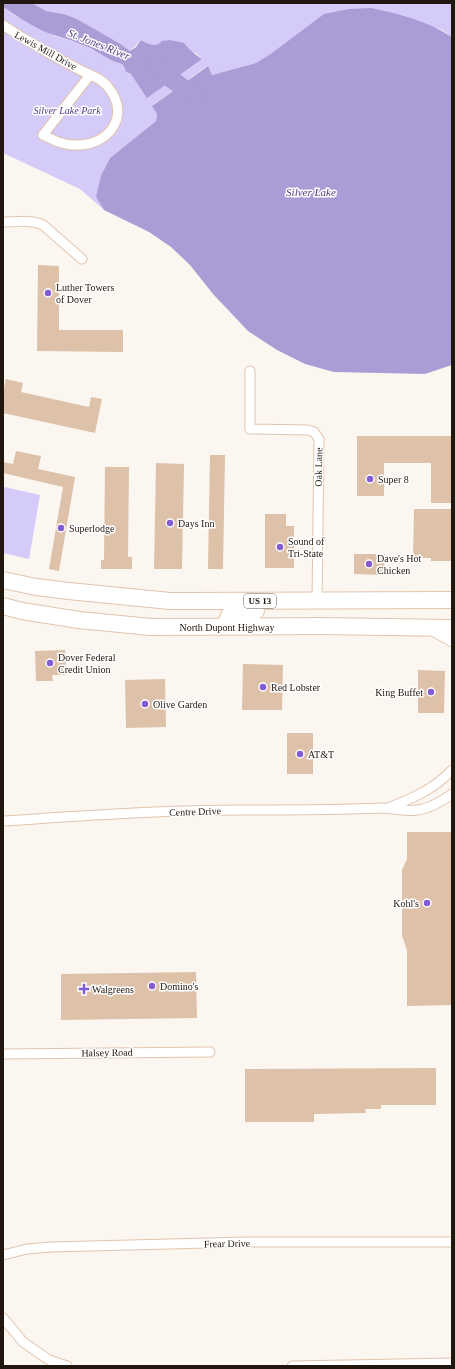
<svg xmlns="http://www.w3.org/2000/svg" width="455" height="1369" font-family="Georgia,serif">
  <style>
    .green { fill: #d4cbf9 }
    .water { fill: #aa9dd6 }
    .lines { fill: none; stroke-linecap: round; stroke-linejoin: round }
    .river { stroke: #aa9dd6; stroke-width: 18 }
    .building { fill: #dec1a9 }
    .street-casing { stroke: #e2c4ac; stroke-width: 11 }
    .highway-casing { stroke: #e2c4ac; stroke-width: 18 }
    .street { stroke: #fff; stroke-width: 9 }
    .highway { stroke: #fff; stroke-width: 16 }
    .poi-dot { fill: #825bd5; stroke: #fff; stroke-width: 1.5 }
    .labels { text-anchor: middle; stroke-width: 3; stroke-linejoin: round; paint-order: stroke }
    .shield { fill: #fff; stroke: #645d56; stroke-width: 1 }
    .shield-label { font-size: 9px; font-weight: bold; fill: #21170e }
    .street-label { font-size: 10px; fill: #21170e; stroke: #fff }
    .park-label { font-size: 10px; font-style: italic; fill: #503b80; stroke: #fff }
    .poi-label { font-size: 10px; fill: #21170e; stroke: #fff; text-anchor: start }
    .water-label { font-size: 11px; font-style: italic; fill: #4e3a7f; stroke: #fff }
  </style>
  <rect width="100%" height="100%" fill="#fcf6f1"/>
  <!-- green -->
  <path class="green" d="M 32,3 L 452,3 L 452,37 L 442,30 L 401,15 L 272,53 L 256,63 L 212,75 L 207,66 L 153,105 L 157,114 L 156,121 L 110,158 L 96,197 L 104,210 L 80,189 L 3,153 L 3,7 L 14,15 L 55,36 L 80,43 L 113,61 L 119,62 L 125,67 L 127,73 L 131,74 L 202,59 L 196,53 L 189,51 L 159,44 L 151,45 L 141,40 L 130,51 L 119,43 L 77,19 L 64,14 L 46,11 Z
    M 4,487 L 40,495 L 29,559 L 3,553 L 3,491 Z"/>
  <!-- water -->
  <path class="water" d="M 3,3 L 32,3 L 46,11 L 64,14 L 77,19 L 119,43 L 130,51 L 136,47 L 141,40 C 148,44 156,48 162,41 L 170,40 L 184,43 C 189,50 195,54 202,59 L 147,98 L 131,74 L 126,72 C 124,61 118,64 111,60 C 101,55 92,48 81,44 C 69,39 55,36 43,31 C 29,24 16,16 3,7 Z
    M 371,8 C 399,14 428,21 452,37 L 452,365 L 425,374 L 334,372 L 305,364 L 277,350 L 248,331 L 213,294 L 190,265 L 171,247 L 149,232 L 104,210 L 96,197 L 101,176 L 110,158 L 156,121 L 157,114 L 152,106 L 208,66 L 212,75 L 256,63 L 272,53 L 324,14 L 349,9 Z"/>
  <g class="lines">
    <!-- river -->
    <path class="river" d="M 153,66 L 199,99"/>
  </g>
  <!-- building -->
  <path class="building" d="M 38,265 L 59,266 L 59,330 L 123,330 L 123,352 L 37,351 Z
    M 6,379 L 23,383 L 21,392 L 89,407 L 91,397 L 102,399 L 95,433 L 3,413 L 3,393 Z
    M 357,436 L 452,436 L 452,503 L 431,503 L 431,463 L 384,463 L 384,496 L 357,496 Z
    M 16,451 L 41,456 L 38,469 L 75,477 L 59,571 L 49,569 L 63,487 L 3,473 L 3,462 L 13,464 Z
    M 210,455 L 225,455 L 223,569 L 208,569 Z
    M 156,463 L 184,464 L 182,569 L 154,569 Z
    M 105,467 L 129,467 L 128,557 L 132,557 L 132,569 L 101,569 L 101,560 L 104,560 Z
    M 414,509 L 452,509 L 452,561 L 431,561 L 431,558 L 413,558 Z
    M 265,514 L 286,514 L 286,526 L 294,526 L 294,568 L 265,568 Z
    M 354,554 L 385,554 L 384,575 L 354,574 Z
    M 65,650 L 66,675 L 52,675 L 53,681 L 36,681 L 35,651 Z
    M 243,664 L 283,665 L 282,710 L 242,710 Z
    M 418,670 L 445,671 L 444,713 L 418,713 Z
    M 165,679 L 166,727 L 126,728 L 125,680 Z
    M 287,733 L 313,733 L 313,774 L 287,774 Z
    M 407,832 L 452,832 L 452,1005 L 407,1006 L 407,950 L 402,936 L 402,870 L 407,859 Z
    M 196,972 L 197,1018 L 61,1020 L 61,974 Z
    M 436,1068 L 436,1105 L 381,1105 L 381,1109 L 365,1109 L 366,1113 L 314,1114 L 314,1122 L 245,1122 L 245,1069 Z"/>
  <g class="lines">
    <defs>
      <path id="street" d="M 3,25 C 16,34 29,42 42,49 C 55,57 69,64 82,71 C 91,75 102,79 108,87 C 132,116 108,147 74,145 C 63,145 53,140 43,135 L 90,75
        M 3,222 C 16,222 31,219 43,225 L 82,259
        M 250,371 L 250,429 L 308,430 L 314,432 L 319,439 L 317,601
        M 431,630 L 452,642
        M 388,808 C 413,798 433,790 452,770
        M 3,821 C 82,816 162,810 242,810 C 288,810 334,810 381,808 C 393,808 405,812 417,810 C 429,809 442,801 452,794
        M 3,1054 L 210,1052
        M 3,1255 L 27,1249 L 51,1247 L 248,1242 L 452,1242
        M 3,1318 L 23,1342 L 49,1360 L 67,1366
        M 292,1366 L 452,1363"/>
      <path id="highway" d="M 3,580 L 36,587 L 69,591 L 170,601 L 452,600
        M 3,606 L 22,611 L 79,620 L 151,627 L 320,626 L 452,628
        M 226,627 C 227,607 239,611 256,611"/>
    </defs>
    <!-- street casing -->
    <use href="#street" class="street-casing"/>
    <!-- highway casing -->
    <use href="#highway" class="highway-casing"/>
    <!-- street -->
    <use href="#street" class="street"/>
    <!-- highway -->
    <use href="#highway" class="highway"/>
  </g>
  <!-- markers -->
  <g class="poi-dot">
    <circle cx="48" cy="293" r="4"/>
    <circle cx="370" cy="479" r="4"/>
    <circle cx="170" cy="523" r="4"/>
    <circle cx="61" cy="528" r="4"/>
    <circle cx="280" cy="547" r="4"/>
    <circle cx="369" cy="564" r="4"/>
    <circle cx="50" cy="663" r="4"/>
    <circle cx="263" cy="687" r="4"/>
    <circle cx="431" cy="692" r="4"/>
    <circle cx="145" cy="704" r="4"/>
    <circle cx="300" cy="754" r="4"/>
    <circle cx="427" cy="903" r="4"/>
    <circle cx="152" cy="986" r="4"/>
    <path d="M82 983h4v4h4v4h-4v4h-4v-4h-4v-4h4z"/>
  </g>
  <g class="labels">
    <!-- shield labels -->
    <rect class="shield" x="244" y="594" width="32" height="14" rx="3"/>
    <g class="shield-label">
      <text x="260" y="604">US 13</text>
    </g>
    <!-- street labels -->
    <g class="street-label">
      <text transform="translate(46 50) rotate(29)" y="4">Lewis Mill Drive</text>
      <text transform="translate(318 467) rotate(-89)" y="4">Oak Lane</text>
      <text x="227" y="631">North Dupont Highway</text>
      <text transform="translate(195 811) rotate(-2)" y="4">Centre Drive</text>
      <text transform="translate(107 1052) rotate(-1)" y="4">Halsey Road</text>
      <text transform="translate(227 1243) rotate(-1)" y="4">Frear Drive</text>
    </g>
    <!-- park labels -->
    <g class="park-label">
      <text x="67" y="114">Silver Lake Park</text>
    </g>
    <!-- poi labels -->
    <g class="poi-label">
      <text x="56" y="291">Luther Towers<tspan x="56" dy="12">of Dover</tspan></text>
      <text x="378" y="483">Super 8</text>
      <text x="178" y="527">Days Inn</text>
      <text x="69" y="532">Superlodge</text>
      <text x="288" y="545">Sound of<tspan x="288" dy="12">Tri-State</tspan></text>
      <text x="377" y="562">Dave's Hot<tspan x="377" dy="12">Chicken</tspan></text>
      <text x="58" y="661">Dover Federal<tspan x="58" dy="12">Credit Union</tspan></text>
      <text x="271" y="691">Red Lobster</text>
      <text x="423" y="696" text-anchor="end">King Buffet</text>
      <text x="153" y="708">Olive Garden</text>
      <text x="308" y="758">AT&amp;T</text>
      <text x="419" y="907" text-anchor="end">Kohl's</text>
      <text x="160" y="990">Domino's</text>
      <text x="92" y="993">Walgreens</text>
    </g>
    <!-- water labels -->
    <g class="water-label">
      <text transform="translate(99 44) rotate(22)" y="4">St. Jones River</text>
      <text x="311" y="196">Silver Lake</text>
    </g>
  </g>
  <!-- border -->
  <rect width="455" height="1369" fill="none" stroke="#21170e" stroke-width="8"/>
</svg>
